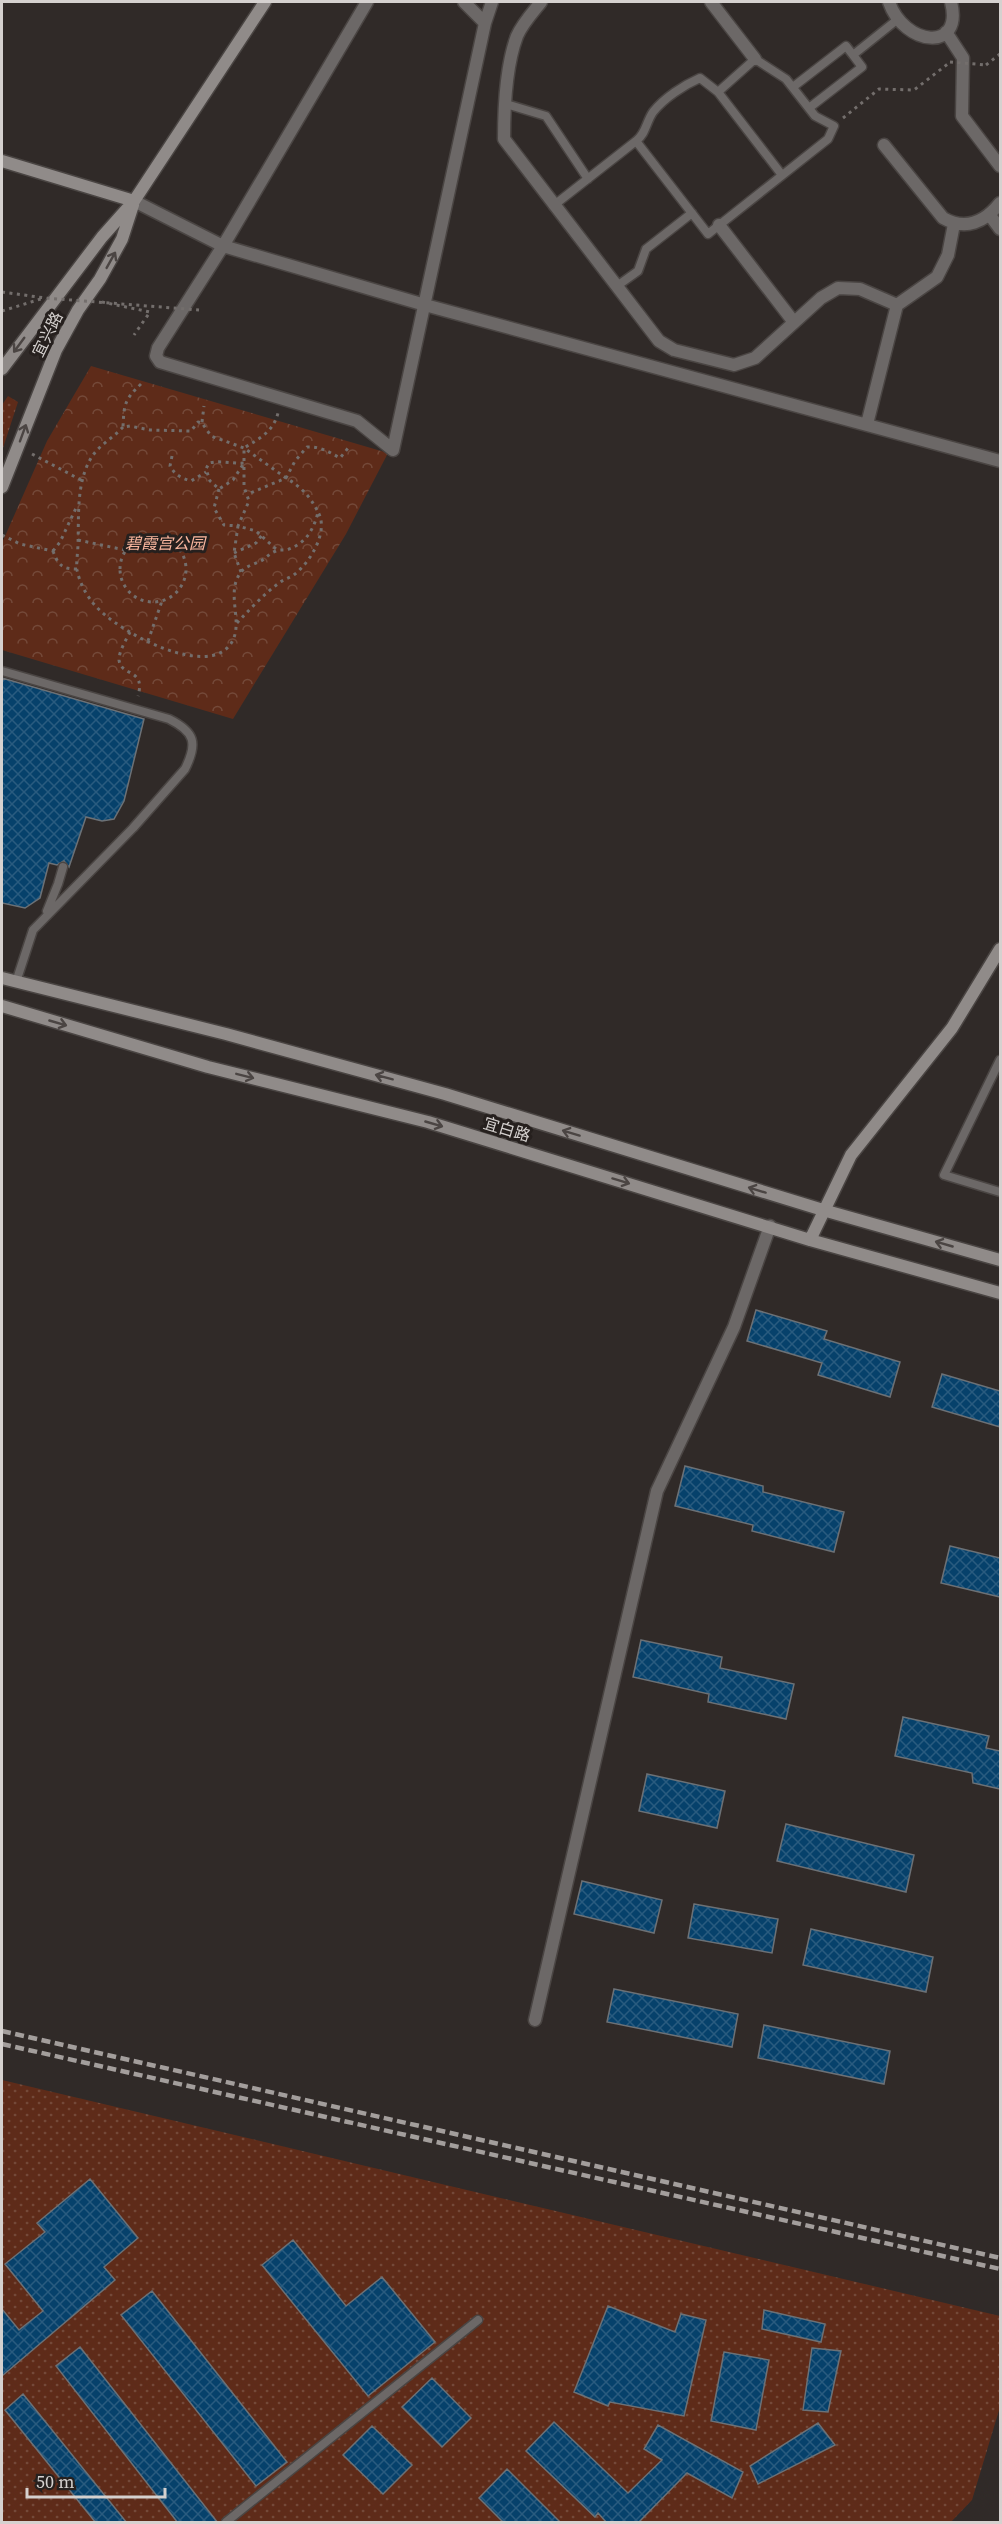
<svg xmlns="http://www.w3.org/2000/svg" width="1002" height="2524" font-family="'Source Serif 4','Noto Sans SC',serif">
  <style>
    .grass { fill: url(#grass-dots) }
    .park { fill: url(#park-crowns) }
    .building { fill: url(#building-cross-hatch); stroke: #6c7176; stroke-width: 1.5 }
    .lines { fill: none; stroke-linecap: round; stroke-linejoin: round }
    .lane-casing { stroke: #4a4543; stroke-width: 11 }
    .street-casing { stroke: #4a4543; stroke-width: 15 }
    .secondary-casing { stroke: #4a4543; stroke-width: 15 }
    .path { stroke: #736e6c; stroke-width: 3; stroke-dasharray: 3 4.5; stroke-linecap: butt }
    .lane { stroke: #6c6867; stroke-width: 8 }
    .street { stroke: #6c6867; stroke-width: 12 }
    .secondary { stroke: #908b89; stroke-width: 12 }
    .rail { stroke: #a39e9c; stroke-width: 4.5; stroke-dasharray: 9 4.5; stroke-linecap: butt }
    .path-bridge { stroke: #736e6c; stroke-width: 3; stroke-dasharray: 3 4.5; stroke-linecap: butt }
    .oneway { stroke: #4b4543 }
    .labels { text-anchor: middle; stroke-width: 6; stroke-linejoin: round; paint-order: stroke }
    .street-label { font-size: 16px; fill: #d5d1cf; stroke: #26201e }
    .park-label { font-size: 16px; font-style: italic; fill: #fab69e; stroke: #26201e }
  </style>
  <defs>
    <pattern id="grass-dots" width="8" height="8" patternUnits="userSpaceOnUse" patternTransform="scale(1.5)"><rect width="8" height="8" fill="#5e2b19"/><path d="M2 2h.1M6 6h.1" fill="none" stroke="#744939" stroke-width="1.8" stroke-linecap="round"/></pattern>
    <pattern id="park-crowns" width="20" height="18" patternUnits="userSpaceOnUse" patternTransform="scale(1.5)"><rect width="20" height="18" fill="#5e2b19"/><path d="M2 6a3 3 0 1 1 6 0M12 15a3 3 0 1 1 6 0" fill="none" stroke="#744939"/></pattern>
    <pattern id="building-cross-hatch" width="8" height="8" patternUnits="userSpaceOnUse" patternTransform="scale(1.5)"><rect width="8" height="8" fill="#06416b"/><path d="M0 0l8 8M0 8l8-8" fill="none" stroke="#295b7f"/></pattern>
  </defs>
  <rect width="100%" height="100%" fill="#302a28"/>
  <!-- grass -->
  <path class="grass" d="M 8,396 L 18,402 L 2,451 L 2,405 Z
    M 2,2080 L 1000,2316 L 1000,2407 L 972,2500 L 951,2522 L 2,2522 Z"/>
  <!-- park -->
  <path class="park" d="M 91,366 L 388,453 L 346,534 L 233,719 L 2,650 L 2,543 L 47,441 Z"/>
  <!-- building -->
  <path class="building" d="M 2,678 L 144,719 L 124,801 L 114,819 L 102,821 L 86,817 L 69,867 L 64,861 L 57,865 L 49,863 L 40,898 L 25,908 L 2,903 Z
    M 756,1310 L 827,1331 L 824,1339 L 900,1362 L 890,1397 L 818,1375 L 822,1363 L 747,1341 Z
    M 942,1374 L 1000,1391 L 1000,1427 L 932,1407 Z
    M 685,1466 L 763,1486 L 763,1492 L 844,1512 L 834,1552 L 752,1531 L 753,1525 L 675,1506 Z
    M 950,1546 L 1000,1558 L 1000,1597 L 941,1583 Z
    M 641,1640 L 722,1657 L 720,1668 L 794,1684 L 786,1719 L 708,1702 L 709,1694 L 633,1677 Z
    M 903,1717 L 989,1736 L 986,1748 L 1000,1751 L 1000,1789 L 973,1783 L 972,1773 L 895,1756 Z
    M 647,1774 L 725,1791 L 717,1828 L 639,1811 Z
    M 786,1824 L 914,1855 L 906,1892 L 777,1861 Z
    M 582,1881 L 662,1900 L 654,1933 L 574,1914 Z
    M 694,1904 L 778,1919 L 772,1953 L 688,1938 Z
    M 811,1929 L 933,1957 L 926,1992 L 803,1965 Z
    M 614,1989 L 738,2014 L 732,2047 L 607,2022 Z
    M 764,2025 L 890,2051 L 884,2084 L 758,2058 Z
    M 90,2179 L 138,2238 L 104,2267 L 115,2280 L 2,2376 L 2,2309 L 19,2330 L 43,2311 L 5,2264 L 45,2232 L 37,2223 Z
    M 293,2240 L 346,2306 L 382,2277 L 435,2342 L 368,2396 L 262,2265 Z
    M 152,2291 L 287,2462 L 256,2486 L 121,2315 Z
    M 608,2306 L 675,2332 L 681,2314 L 706,2320 L 684,2416 L 610,2402 L 608,2406 L 574,2392 Z
    M 764,2310 L 825,2324 L 821,2342 L 762,2329 Z
    M 80,2347 L 218,2523 L 178,2523 L 56,2366 Z
    M 812,2348 L 841,2351 L 828,2412 L 803,2410 Z
    M 724,2352 L 769,2360 L 756,2430 L 711,2421 Z
    M 432,2378 L 471,2418 L 442,2447 L 402,2407 Z
    M 23,2394 L 127,2523 L 96,2523 L 5,2410 Z
    M 554,2422 L 628,2493 L 662,2460 L 644,2449 L 658,2425 L 743,2472 L 732,2498 L 687,2473 L 638,2523 L 607,2523 L 598,2513 L 595,2517 L 526,2451 Z
    M 818,2423 L 835,2445 L 758,2484 L 750,2466 Z
    M 372,2426 L 412,2465 L 383,2494 L 343,2455 Z
    M 507,2469 L 561,2523 L 504,2523 L 479,2498 Z"/>
  <g class="lines">
    <defs>
      <path id="lane" d="M 793,87 L 846,46 L 853,55
        M 718,92 L 782,175
        M 506,104 L 546,116 L 588,179
        M 809,108 L 862,67 L 853,55 L 898,19
        M 553,206 L 636,141 C 646,134 646,122 653,112 C 664,98 684,85 700,78 L 718,92 L 755,59 L 786,79 L 815,116 L 834,126 L 828,139 L 708,234 L 636,141
        M 617,286 L 638,271 L 646,249 L 692,213
        M 2,671 L 169,719 C 195,732 198,743 185,769 L 133,828 L 33,930 L 16,982
        M 47,911 L 58,884 L 63,867
        M 1000,1060 L 944,1175 L 1000,1192
        M 226,2522 L 478,2320"/>
      <path id="street" d="M 367,2 L 223,246 L 158,348 L 156,356 L 160,362 L 357,421 L 393,450 L 485,23 L 492,2
        M 464,2 L 485,23
        M 541,2 C 533,12 522,24 517,36 C 506,65 504,108 504,139 L 659,341 L 674,350 L 734,365 L 755,358 L 821,298 L 838,288 L 860,289 L 897,305 L 937,277 L 948,255 L 954,224
        M 711,2 L 755,59
        M 889,2 C 904,46 964,53 951,2
        M 946,32 L 963,58 L 962,116 L 1000,166
        M 884,145 L 943,218 C 966,231 985,222 1000,203
        M 134,201 L 223,246 L 425,305 L 1000,461
        M 989,214 L 1000,229
        M 719,225 L 793,321
        M 867,424 L 897,305
        M 535,2020 L 657,1491 L 734,1327 L 770,1226"/>
      <path id="secondary" d="M 2,161 L 134,201
        M 2,369 L 102,237 L 134,201 L 265,2
        M 2,487 L 56,350 L 78,310 L 100,279 L 122,239 L 133,205
        M 2,978 L 226,1034 L 445,1094 L 823,1210 L 1000,1260
        M 2,1006 L 208,1067 L 428,1122 L 810,1240 L 1000,1293
        M 810,1240 L 851,1155 L 952,1028 L 1000,949"/>
    </defs>
    <!-- lane casing -->
    <use href="#lane" class="lane-casing"/>
    <!-- street casing -->
    <use href="#street" class="street-casing"/>
    <!-- secondary casing -->
    <use href="#secondary" class="secondary-casing"/>
    <!-- path -->
    <path class="path" d="M 986,65 L 1000,54
      M 843,118 L 879,89 L 914,90 L 949,63
      M 102,302 L 150,312 L 134,335
      M 141,384 C 124,400 124,405 123,427 L 130,426 L 150,430 L 191,431 L 198,422 L 202,423 L 211,436 L 244,448 L 286,478 L 248,494
      M 202,422 L 204,406
      M 123,427 C 114,437 101,444 93,455 C 76,480 79,514 78,543 C 78,552 76,562 77,570 C 79,580 84,591 90,599 C 108,627 196,675 226,649 C 249,629 223,595 241,572 C 246,566 254,564 261,561 C 266,558 270,553 276,551 C 280,549 285,551 289,549 C 306,543 314,529 318,512 C 310,496 301,487 286,478 L 295,461 L 307,447 C 320,446 329,452 340,458 L 349,447
      M 32,454 L 83,481
      M 172,456 L 170,466 C 175,475 181,478 191,481 L 206,472
      M 219,489 L 214,508 L 224,525 L 238,526 L 249,501 L 244,487 L 244,463 C 232,464 221,460 209,463 L 206,469 L 210,481 L 219,489 L 233,480 L 244,463 L 244,448 C 260,438 273,432 278,413
      M 2,535 L 20,544 L 53,551
      M120 569a33 33 0 1 1 66 0a33 33 0 1 1-66 0Z
      M 78,540 L 125,550
      M 53,551 L 60,542 L 77,506
      M 53,551 C 58,565 62,569 77,569
      M 234,553 L 256,543 L 262,535
      M 241,572 L 234,553 L 238,526 L 256,531 L 277,550
      M 237,623 C 250,609 264,594 279,583 C 284,579 290,578 295,574 C 311,561 329,531 318,512
      M 130,632 C 126,640 119,651 119,660 C 121,677 146,668 138,696
      M 148,641 L 162,601"/>
    <!-- lane -->
    <use href="#lane" class="lane"/>
    <!-- street -->
    <use href="#street" class="street"/>
    <!-- secondary -->
    <use href="#secondary" class="secondary"/>
    <!-- rail -->
    <path class="rail" d="M 2,2031 L 1000,2258
      M 2,2044 L 1000,2269"/>
    <!-- path-bridge -->
    <path class="path-bridge" d="M 950,62 L 986,65
      M 2,292 L 45,298 L 199,310
      M 2,311 L 44,298"/>
  </g>
  <!-- one-way arrows -->
  <defs><path id="oneway-shaft" d="M-6 0H5M1.5-3L5.5 0L1.5 3" fill="none" stroke-width="1.6" stroke-linecap="round" stroke-linejoin="round" transform="scale(1.5)"/></defs>
  <g class="oneway">
    <use href="#oneway-shaft" transform="translate(111 260) rotate(-61)"/>
    <use href="#oneway-shaft" transform="translate(19 345) rotate(126)"/>
    <use href="#oneway-shaft" transform="translate(23 433) rotate(-70)"/>
    <use href="#oneway-shaft" transform="translate(58 1023) rotate(16)"/>
    <use href="#oneway-shaft" transform="translate(245 1076) rotate(14)"/>
    <use href="#oneway-shaft" transform="translate(384 1077) rotate(-165)"/>
    <use href="#oneway-shaft" transform="translate(434 1124) rotate(16)"/>
    <use href="#oneway-shaft" transform="translate(571 1133) rotate(-163)"/>
    <use href="#oneway-shaft" transform="translate(621 1181) rotate(17)"/>
    <use href="#oneway-shaft" transform="translate(757 1190) rotate(-163)"/>
    <use href="#oneway-shaft" transform="translate(944 1244) rotate(-164)"/>
  </g>
  <g class="labels">
    <!-- street labels -->
    <g class="street-label">
      <text transform="translate(47 334) rotate(-64)" y="6">宜兴路</text>
      <text transform="translate(507 1129) rotate(17)" y="6">宜白路</text>
    </g>
    <!-- park labels -->
    <g class="park-label">
      <text x="165" y="549">碧霞宫公园</text>
    </g>
  </g>
  <!-- border -->
  <rect width="1002" height="2524" fill="none" stroke="#d5d1cf" stroke-width="6"/>
  <!-- scale -->
  <path d="M27 2488v9h138v-9" fill="none" stroke="#d5d1cf" stroke-width="3"/>
  <text x="36" y="2488" font-size="18" fill="#d5d1cf" stroke="#26201e" stroke-width="4.5" paint-order="stroke">50 m</text>
</svg>
